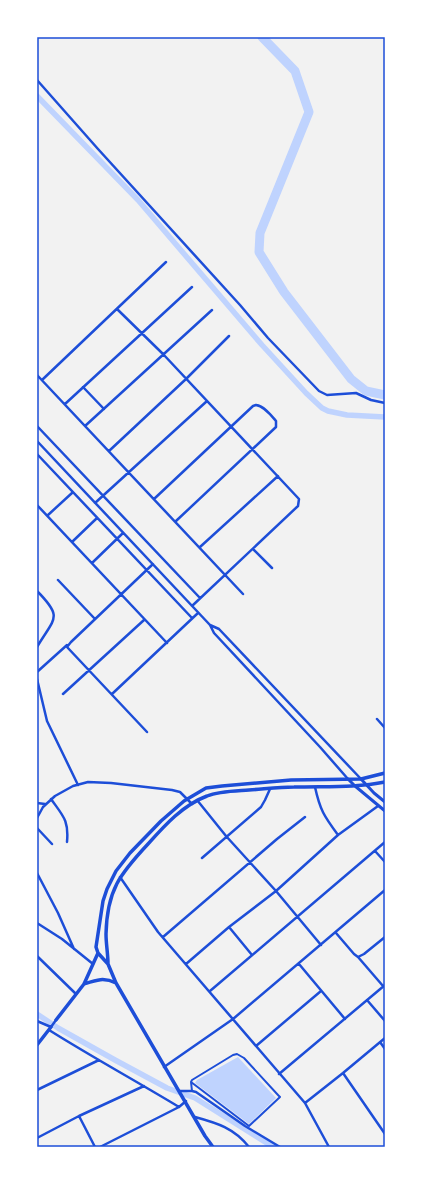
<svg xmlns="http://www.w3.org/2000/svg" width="422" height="1184" font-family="'DM Sans',sans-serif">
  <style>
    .water { fill: #bfd3fe }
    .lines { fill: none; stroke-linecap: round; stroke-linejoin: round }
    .canal { stroke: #bfd3fe; stroke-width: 5.5 }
    .river { stroke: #bfd3fe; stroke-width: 9 }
    .pedestrian { stroke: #1d4ed8; stroke-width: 2 }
    .minor { stroke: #1d4ed8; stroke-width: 2.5 }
    .tertiary { stroke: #1d4ed8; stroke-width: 3 }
    .secondary { stroke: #1d4ed8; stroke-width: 3.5 }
    .neatline { fill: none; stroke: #1d4ed8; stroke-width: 1.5 }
  </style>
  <rect width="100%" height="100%" fill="#f2f2f2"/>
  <!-- water -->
  <path class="water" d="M 238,1057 L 276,1098 L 249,1124 L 195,1083 L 197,1080 Z"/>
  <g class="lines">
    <!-- canal -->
    <path class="canal" d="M 37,96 L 138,200 L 262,345 L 306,393 L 322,408 L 328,411 L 347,415 L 385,417
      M 37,1014 L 58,1028 L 115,1060 L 167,1088 L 195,1098 L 273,1147"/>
    <!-- river -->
    <path class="river" d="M 262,37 L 295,71 L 309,112 L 260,233 L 259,252 L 284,292 L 351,379 L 366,391 L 385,395"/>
    <!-- pedestrian -->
    <path class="pedestrian" d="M 191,1082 L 249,1126 L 280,1097 L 278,1095
      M 192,1091 L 191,1082 L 192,1080 L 233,1055 L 237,1054 L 244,1058 L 278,1095"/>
    <!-- minor -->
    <path class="minor" d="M 37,80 L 98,149 L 240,305 L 268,338 L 319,391 L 327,395 L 356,393 L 371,400 L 385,403
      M 117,309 L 163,354 L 299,499 L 298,506 L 192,606
      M 37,375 L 243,594
      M 42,380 L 166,262
      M 83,387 L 104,409
      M 65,404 L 192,287
      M 37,426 L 200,598
      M 85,426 L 212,310
      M 37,441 L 210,625 L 214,633 L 320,747 L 348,779
      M 109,451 L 186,379 L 229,336
      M 37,454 L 192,618
      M 154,499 L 253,406 L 256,405 C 264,406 271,415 276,421 L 276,427 L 176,521
      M 95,503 L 207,401
      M 37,505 L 167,643
      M 48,515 L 72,493
      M 72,542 L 97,518
      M 200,547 L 278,476
      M 253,549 L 272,568
      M 92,563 L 123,533
      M 58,580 L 95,619
      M 37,591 C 64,618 54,618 37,647
      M 210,625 L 219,629 L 361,779
      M 37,672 L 67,645
      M 37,679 L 47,721 L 78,785
      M 63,694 L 144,620
      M 112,694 L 198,613
      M 377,719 L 385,728
      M 147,732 L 67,647 L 71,642 L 153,564
      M 315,787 C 320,810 324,816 338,835
      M 51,799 C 63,816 69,820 67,842
      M 197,800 L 226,836 L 276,891 L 321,945
      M 37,803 L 45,804
      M 37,818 L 43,807 L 55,796 L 73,786 L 88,782 L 111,783 L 172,790 L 180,792 L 192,804
      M 37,828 L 52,844
      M 375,851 L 385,862
      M 202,858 L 261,807 L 265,800 L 270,789
      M 37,873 L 58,913 L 74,949
      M 120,877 L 158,932 L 305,1103 L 329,1147
      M 37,923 L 62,939 L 93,964
      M 229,927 L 252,955
      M 336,933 L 354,954 L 358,957 L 364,954 L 385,937
      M 163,937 L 277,839 L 305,817
      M 37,956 L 76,994
      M 358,957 L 383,986
      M 186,964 L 229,927 L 276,891 L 338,835 L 378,806
      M 299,964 L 345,1019
      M 210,991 L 385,842
      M 367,1000 L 385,1021
      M 37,1021 L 51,1027
      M 51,1027 L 56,1020
      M 49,1030 C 92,1057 136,1081 179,1107
      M 380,1042 L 385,1049
      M 256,1046 L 321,991
      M 164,1067 L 233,1019 L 385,890
      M 343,1073 L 385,1134
      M 279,1074 L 385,985
      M 37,1090 L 99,1060
      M 180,1091 L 192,1091 L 196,1092 L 245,1126 L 280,1147
      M 305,1103 L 343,1073 L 385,1038
      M 79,1116 L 95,1147
      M 195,1117 C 217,1123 234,1128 249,1147
      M 37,1138 L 79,1116 L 144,1086
      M 100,1147 L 179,1107 L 186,1101"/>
    <!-- tertiary -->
    <path class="tertiary" d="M 348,779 L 355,786 L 385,811
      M 361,779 L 374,793 L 385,802"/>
    <!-- secondary -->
    <path class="secondary" d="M 108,964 C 108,954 106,944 106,934 C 107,890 120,874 148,844 C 165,825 183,805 207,796 C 219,791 235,791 249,790 C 264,789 279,787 294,787 C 325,786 355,788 385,782
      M 84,984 C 96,980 104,977 116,983
      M 56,1020 L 84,984 L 98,953
      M 37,1045 L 51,1027
      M 213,1147 L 205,1136 L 116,983 L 108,964 L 98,953 L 96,947 L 103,901 L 107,889 L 116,871 L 130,853 L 161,821 L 184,801 L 206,788 L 222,786 L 291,780 L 361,779 L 385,773"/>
  </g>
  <!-- border -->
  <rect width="422" height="1184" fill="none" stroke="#ffffff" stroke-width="76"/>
  <rect x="38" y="38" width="346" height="1108" class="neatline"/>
</svg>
